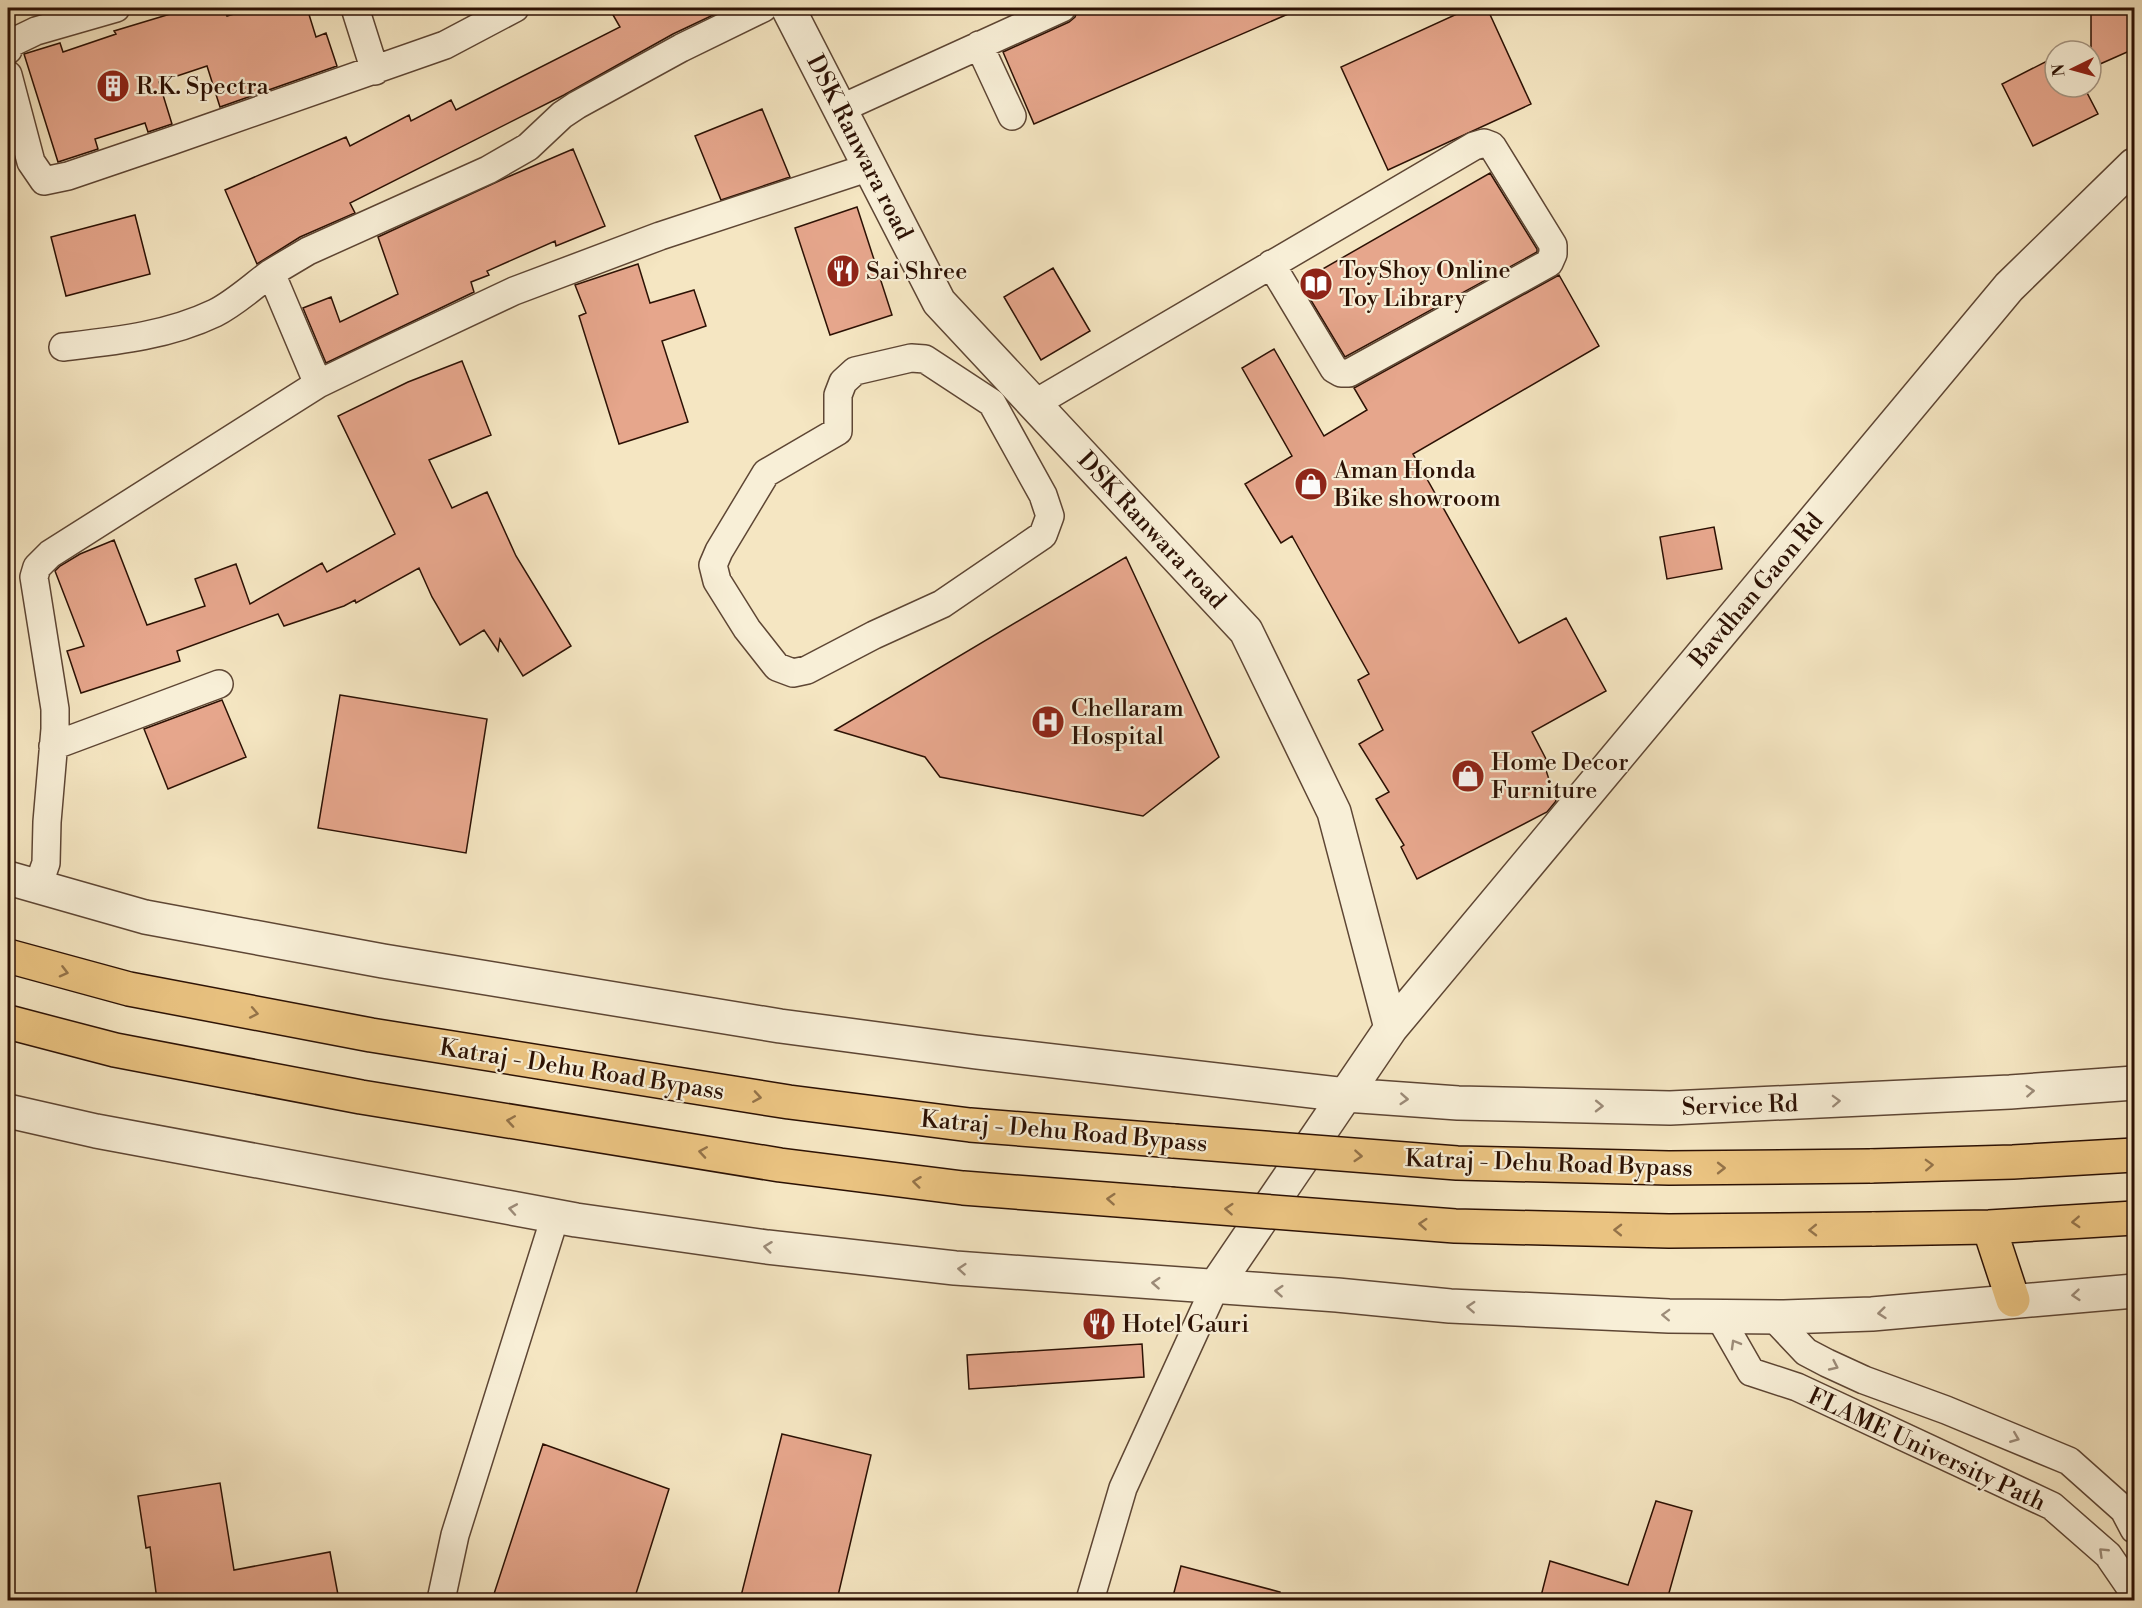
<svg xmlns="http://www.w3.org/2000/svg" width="2142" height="1608" font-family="'Libre Bodoni',serif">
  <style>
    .building { fill: #e6a68c; stroke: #2c1104; stroke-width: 1.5 }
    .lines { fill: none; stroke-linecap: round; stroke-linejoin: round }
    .minor-casing { stroke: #5e4634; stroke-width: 30 }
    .tertiary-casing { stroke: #5e4634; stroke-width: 36 }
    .trunk-casing { stroke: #2c1104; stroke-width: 36 }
    .minor { stroke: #f8efd7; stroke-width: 27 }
    .tertiary { stroke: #f8efd7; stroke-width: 33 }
    .trunk { stroke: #eac381; stroke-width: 33 }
    .trunk-bridge-casing { stroke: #2c1104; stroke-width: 36; stroke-linecap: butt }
    .trunk-bridge { stroke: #eac381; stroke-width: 33 }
    .oneway { stroke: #947349 }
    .oneway2 { stroke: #9c8b78 }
    .labels { text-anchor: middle; stroke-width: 4.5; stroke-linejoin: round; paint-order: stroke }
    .poi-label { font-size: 24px; fill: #2c1104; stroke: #f8efd7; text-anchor: start }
    .street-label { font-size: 24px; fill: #2c1104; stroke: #f8efd7 }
  </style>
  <rect width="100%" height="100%" fill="#f5e6c2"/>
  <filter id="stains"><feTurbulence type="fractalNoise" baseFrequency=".00333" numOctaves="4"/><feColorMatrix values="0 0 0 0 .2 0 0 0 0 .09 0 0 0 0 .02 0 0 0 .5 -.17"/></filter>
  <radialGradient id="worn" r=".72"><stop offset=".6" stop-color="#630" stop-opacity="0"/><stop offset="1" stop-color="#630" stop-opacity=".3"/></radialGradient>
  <!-- building -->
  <path class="building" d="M 190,8 L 224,8 L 227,16 L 254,8 L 307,8 L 316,37 L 326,33 L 337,66 L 220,107 L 207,66 L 159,82 L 172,124 L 148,132 L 145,123 L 95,139 L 98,149 L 58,162 L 24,54 L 60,43 L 63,52 L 116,34 L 114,31 Z
    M 609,8 L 728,8 L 673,34 L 564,95 L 350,203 L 355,213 L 300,237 L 257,264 L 225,190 L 346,137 L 350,146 L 409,115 L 411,121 L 451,100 L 456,110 L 620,27 Z
    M 1082,8 L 1302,8 L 1034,124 L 1003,52 L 1069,22 L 1075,17 L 1078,9 Z
    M 1470,8 L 1487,8 L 1531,104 L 1388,170 L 1341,67 Z
    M 2091,8 L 2134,8 L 2134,49 L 2091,68 Z
    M 2055,57 L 2055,87 L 2084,87 L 2098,114 L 2033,146 L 2002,84 Z
    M 762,109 L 790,177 L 721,200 L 695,136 Z
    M 573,149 L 605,226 L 556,246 L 555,241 L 487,271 L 489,275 L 471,282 L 474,292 L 326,363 L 303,308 L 331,297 L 340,322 L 398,294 L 378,237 L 510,176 Z
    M 1490,173 L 1537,249 L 1537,252 L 1345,357 L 1300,282 Z
    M 857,207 L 892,315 L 830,335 L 795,228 Z
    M 135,215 L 150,274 L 66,296 L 51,237 Z
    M 638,264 L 650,303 L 694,290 L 706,326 L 662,341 L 688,422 L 619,444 L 579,316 L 586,313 L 575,285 Z
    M 1053,268 L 1090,331 L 1041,360 L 1004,297 Z
    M 1559,275 L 1599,346 L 1413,454 L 1519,643 L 1566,618 L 1606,691 L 1532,732 L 1546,759 L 1543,761 L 1556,801 L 1547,812 L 1417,879 L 1401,847 L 1404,845 L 1376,799 L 1389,792 L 1359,744 L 1383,730 L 1358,680 L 1369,674 L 1292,536 L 1281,543 L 1245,484 L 1292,456 L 1242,368 L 1274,349 L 1324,436 L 1367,410 L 1354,388 Z
    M 462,361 L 491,435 L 429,460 L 452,508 L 487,492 L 516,556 L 571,646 L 523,676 L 500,639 L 498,651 L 484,630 L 460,645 L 432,597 L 419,568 L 356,603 L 355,600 L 344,606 L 284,626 L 278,614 L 177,651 L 180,661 L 81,693 L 67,651 L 84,646 L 55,571 L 60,566 L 80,554 L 114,540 L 147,625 L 205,606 L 195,579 L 236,564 L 250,604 L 322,563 L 327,572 L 395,534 L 338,416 L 408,382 Z
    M 1714,527 L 1722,569 L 1667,579 L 1660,537 Z
    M 1126,557 L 1219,757 L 1143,816 L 940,777 L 925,757 L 835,730 Z
    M 340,695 L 487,719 L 466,853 L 318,828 Z
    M 222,700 L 246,757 L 168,789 L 144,729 Z
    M 1142,1344 L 1144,1377 L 969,1389 L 967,1355 Z
    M 782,1434 L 871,1455 L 837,1600 L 740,1600 Z
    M 543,1444 L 669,1489 L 634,1600 L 492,1600 Z
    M 220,1483 L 234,1570 L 330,1552 L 339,1600 L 157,1600 L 150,1547 L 146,1548 L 138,1496 Z
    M 1656,1501 L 1692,1511 L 1667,1600 L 1540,1600 L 1550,1561 L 1628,1585 Z
    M 1181,1566 L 1280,1592 L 1279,1600 L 1172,1600 Z"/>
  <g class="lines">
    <defs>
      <path id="minor" d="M 355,8 L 375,71
        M 979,45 L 1012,116
        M 8,50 L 9,44 L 36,31 L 116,8
        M 8,75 L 31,162 L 44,181 L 68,176 L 171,141 L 445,45 L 515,8
        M 840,109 L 1062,8
        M 63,347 C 115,341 167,336 215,313 C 235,303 253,286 271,273
        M 911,358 L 925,359 L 992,403 L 1043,495 L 1050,516 L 1043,535 L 942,604 L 874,635 L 807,670 L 793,673 L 777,667 L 747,629 L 717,581 L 713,565 L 719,551 L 766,473 L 838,431 L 838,395 L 843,382 L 855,371 Z
        M 318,384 L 271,273 L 308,251 L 488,170 L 528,147 L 562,115 L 577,105 L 681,48 L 763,8
        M 1034,404 L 1474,146 L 1484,143 L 1492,146 L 1553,245 L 1553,254 L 1549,263 L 1349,373 L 1341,373 L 1334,369 L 1271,264
        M 53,746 L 219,684
        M 38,886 L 46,863 L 47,822 L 55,729 L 55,709 L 34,577 L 37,567 L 50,554 L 318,384 L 378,355 L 514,291 L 660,236 L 870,167
        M 1719,1316 L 1751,1372
        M 1773,1317 L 1806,1352 L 1827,1363 L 1864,1380 L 1946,1410 L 2069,1461 L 2124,1510 L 2134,1529
        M 1751,1372 L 1797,1387 L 2052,1506 L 2108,1555 L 2132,1590 L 2133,1600
        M 441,1600 L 455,1535 L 555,1217
        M 1090,1600 L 1123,1488 L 1215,1287"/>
      <path id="tertiary" d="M 788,8 L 939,302 L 1246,631 L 1334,812 L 1391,1028 L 1215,1287
        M 8,878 L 145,917 L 383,961 L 780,1026 L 976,1052 L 1346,1095 L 1458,1103 L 1670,1108 L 2010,1092 L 2134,1083
        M 1391,1028 L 2009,287 L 2134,165
        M 8,1111 L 96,1131 L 576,1220 L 767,1247 L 955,1268 L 1337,1295 L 1450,1306 L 1669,1316 L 1784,1317 L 1872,1314 L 2134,1291"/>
      <path id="trunk" d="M 8,956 L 129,989 L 371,1035 L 789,1102 L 970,1125 L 1174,1141
        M 8,1022 L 115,1050 L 361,1097 L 780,1165 L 963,1188 L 1170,1204
        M 1870,1166 L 2013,1162 L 2134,1155
        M 1989,1227 L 2013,1300
        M 1872,1229 L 1989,1227 L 2134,1218"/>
    </defs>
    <!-- minor casing -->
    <use href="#minor" class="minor-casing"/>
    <!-- tertiary casing -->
    <use href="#tertiary" class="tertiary-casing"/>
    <!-- trunk casing -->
    <use href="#trunk" class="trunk-casing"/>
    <!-- minor -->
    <use href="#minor" class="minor"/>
    <!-- tertiary -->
    <use href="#tertiary" class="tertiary"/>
    <!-- trunk -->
    <use href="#trunk" class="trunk"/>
    <defs>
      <path id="trunk-bridge" d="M 1174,1141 L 1457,1163 L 1669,1168 L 1870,1166
        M 1170,1204 L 1455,1226 L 1669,1231 L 1872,1229"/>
    </defs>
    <!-- trunk-bridge casing -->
    <use href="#trunk-bridge" class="trunk-bridge-casing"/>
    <!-- trunk-bridge -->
    <use href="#trunk-bridge" class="trunk-bridge"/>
  </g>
  <!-- one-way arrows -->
  <defs><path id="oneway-chevron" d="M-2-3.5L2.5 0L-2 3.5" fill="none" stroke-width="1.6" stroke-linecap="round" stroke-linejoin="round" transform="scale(1.5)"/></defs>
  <g class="oneway">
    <use href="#oneway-chevron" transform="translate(64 972) rotate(14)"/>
    <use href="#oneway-chevron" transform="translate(254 1013) rotate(11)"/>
    <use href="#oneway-chevron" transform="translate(757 1097) rotate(9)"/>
    <use href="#oneway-chevron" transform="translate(511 1121) rotate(-171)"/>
    <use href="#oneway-chevron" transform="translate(703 1152) rotate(-171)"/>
    <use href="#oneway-chevron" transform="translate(1358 1156) rotate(4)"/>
    <use href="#oneway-chevron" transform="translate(1929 1165) rotate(-2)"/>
    <use href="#oneway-chevron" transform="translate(1721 1168)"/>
    <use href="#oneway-chevron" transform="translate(917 1182) rotate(-173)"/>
    <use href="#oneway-chevron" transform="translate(1111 1199) rotate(-176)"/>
    <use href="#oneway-chevron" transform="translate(1229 1209) rotate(-176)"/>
    <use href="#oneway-chevron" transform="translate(2076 1222) rotate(177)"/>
    <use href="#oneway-chevron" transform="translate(1423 1224) rotate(-176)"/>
    <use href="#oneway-chevron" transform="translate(1618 1230) rotate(-179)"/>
    <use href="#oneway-chevron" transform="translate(1813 1230) rotate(179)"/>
  </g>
  <g class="oneway2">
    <use href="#oneway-chevron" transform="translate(2030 1091) rotate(-4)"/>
    <use href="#oneway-chevron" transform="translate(1404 1099) rotate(4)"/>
    <use href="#oneway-chevron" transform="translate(1836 1101) rotate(-2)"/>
    <use href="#oneway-chevron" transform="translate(1599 1106) rotate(1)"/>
    <use href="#oneway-chevron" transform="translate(513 1209) rotate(-170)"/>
    <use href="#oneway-chevron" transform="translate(768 1247) rotate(-173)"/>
    <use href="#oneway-chevron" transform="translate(962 1269) rotate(-175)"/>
    <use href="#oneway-chevron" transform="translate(1156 1283) rotate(-176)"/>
    <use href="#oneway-chevron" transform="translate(1279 1291) rotate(-176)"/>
    <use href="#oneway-chevron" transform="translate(2076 1295) rotate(175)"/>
    <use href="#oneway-chevron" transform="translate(1471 1307) rotate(-177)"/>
    <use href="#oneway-chevron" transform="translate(1882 1313) rotate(174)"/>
    <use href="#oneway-chevron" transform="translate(1666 1315) rotate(-178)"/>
    <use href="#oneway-chevron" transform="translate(1735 1344) rotate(-120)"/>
    <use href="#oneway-chevron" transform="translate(1834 1366) rotate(25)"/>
    <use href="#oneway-chevron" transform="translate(2015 1438) rotate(22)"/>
    <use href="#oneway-chevron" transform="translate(2103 1552) rotate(-136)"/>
  </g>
  <!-- icons -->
  <defs>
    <symbol id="building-disc" viewBox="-11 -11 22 22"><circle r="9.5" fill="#8f2418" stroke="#f8efd7"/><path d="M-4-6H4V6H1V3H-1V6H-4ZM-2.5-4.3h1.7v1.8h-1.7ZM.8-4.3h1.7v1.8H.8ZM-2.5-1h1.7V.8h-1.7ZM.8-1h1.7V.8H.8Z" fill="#fff"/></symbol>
    <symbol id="restaurant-disc" viewBox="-11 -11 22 22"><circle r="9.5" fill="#8f2418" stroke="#f8efd7"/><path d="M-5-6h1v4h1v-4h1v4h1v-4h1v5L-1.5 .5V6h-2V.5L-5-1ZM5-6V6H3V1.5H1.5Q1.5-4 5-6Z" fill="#fff"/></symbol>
    <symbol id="library-disc" viewBox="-11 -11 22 22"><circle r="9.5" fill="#8f2418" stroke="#f8efd7"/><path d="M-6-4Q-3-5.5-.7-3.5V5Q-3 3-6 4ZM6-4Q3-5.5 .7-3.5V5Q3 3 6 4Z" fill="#fff"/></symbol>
    <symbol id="shop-disc" viewBox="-11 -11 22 22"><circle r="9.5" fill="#8f2418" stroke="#f8efd7"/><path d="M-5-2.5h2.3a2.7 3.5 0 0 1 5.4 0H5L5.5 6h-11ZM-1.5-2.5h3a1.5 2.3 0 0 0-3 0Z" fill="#fff"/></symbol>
    <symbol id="hospital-disc" viewBox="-11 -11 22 22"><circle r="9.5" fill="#8f2418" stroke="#f8efd7"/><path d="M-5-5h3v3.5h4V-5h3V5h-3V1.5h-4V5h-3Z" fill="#fff"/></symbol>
  </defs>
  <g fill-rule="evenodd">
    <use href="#building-disc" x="94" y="67" width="38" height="38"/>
    <use href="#restaurant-disc" x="824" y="252" width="38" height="38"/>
    <use href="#library-disc" x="1297" y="265" width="38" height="38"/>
    <use href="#shop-disc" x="1292" y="465" width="38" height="38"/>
    <use href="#hospital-disc" x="1029" y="703" width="38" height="38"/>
    <use href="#shop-disc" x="1449" y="757" width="38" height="38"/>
    <use href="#restaurant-disc" x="1080" y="1305" width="38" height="38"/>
  </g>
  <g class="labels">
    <!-- poi labels -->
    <g class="poi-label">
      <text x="136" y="94">R.K. Spectra</text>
      <text x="1339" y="278">ToyShoy Online<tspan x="1339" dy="28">Toy Library</tspan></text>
      <text x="866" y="279">Sai Shree</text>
      <text x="1334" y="478">Aman Honda<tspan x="1334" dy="28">Bike showroom</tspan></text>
      <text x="1071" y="716">Chellaram<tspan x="1071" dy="28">Hospital</tspan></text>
      <text x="1491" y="770">Home Decor<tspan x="1491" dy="28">Furniture</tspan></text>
      <text x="1122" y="1332">Hotel Gauri</text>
    </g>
    <!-- street labels -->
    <g class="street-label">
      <text transform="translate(860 147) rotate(63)" y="8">DSK Ranwara road</text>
      <text transform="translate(1152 530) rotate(47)" y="8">DSK Ranwara road</text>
      <text transform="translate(1756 590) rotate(-50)" y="8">Bavdhan Gaon Rd</text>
      <text transform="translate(582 1069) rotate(9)" y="8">Katraj - Dehu Road Bypass</text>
      <text transform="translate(1740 1105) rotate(-2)" y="8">Service Rd</text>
      <text transform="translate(1064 1131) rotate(5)" y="8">Katraj - Dehu Road Bypass</text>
      <text transform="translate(1549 1163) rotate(2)" y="8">Katraj - Dehu Road Bypass</text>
      <text transform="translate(1927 1449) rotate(25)" y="8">FLAME University Path</text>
    </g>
  </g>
  <!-- margin -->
  <rect width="2142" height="1608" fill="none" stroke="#f5e6c2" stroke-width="30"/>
  <rect x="9" y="9" width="2124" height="1590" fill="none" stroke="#2c1104" stroke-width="3"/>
  <rect x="15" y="15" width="2112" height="1578" fill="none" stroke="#2c1104" stroke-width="1.5"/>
  <!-- north arrow -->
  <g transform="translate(2073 69) rotate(265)"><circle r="28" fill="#f8efd7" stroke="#a69683" stroke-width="1.5"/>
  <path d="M0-4.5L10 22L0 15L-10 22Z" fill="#8f2418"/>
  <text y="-9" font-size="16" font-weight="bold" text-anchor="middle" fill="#2c1104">N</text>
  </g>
  <rect width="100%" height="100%" filter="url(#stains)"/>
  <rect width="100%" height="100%" fill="url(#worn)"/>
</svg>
